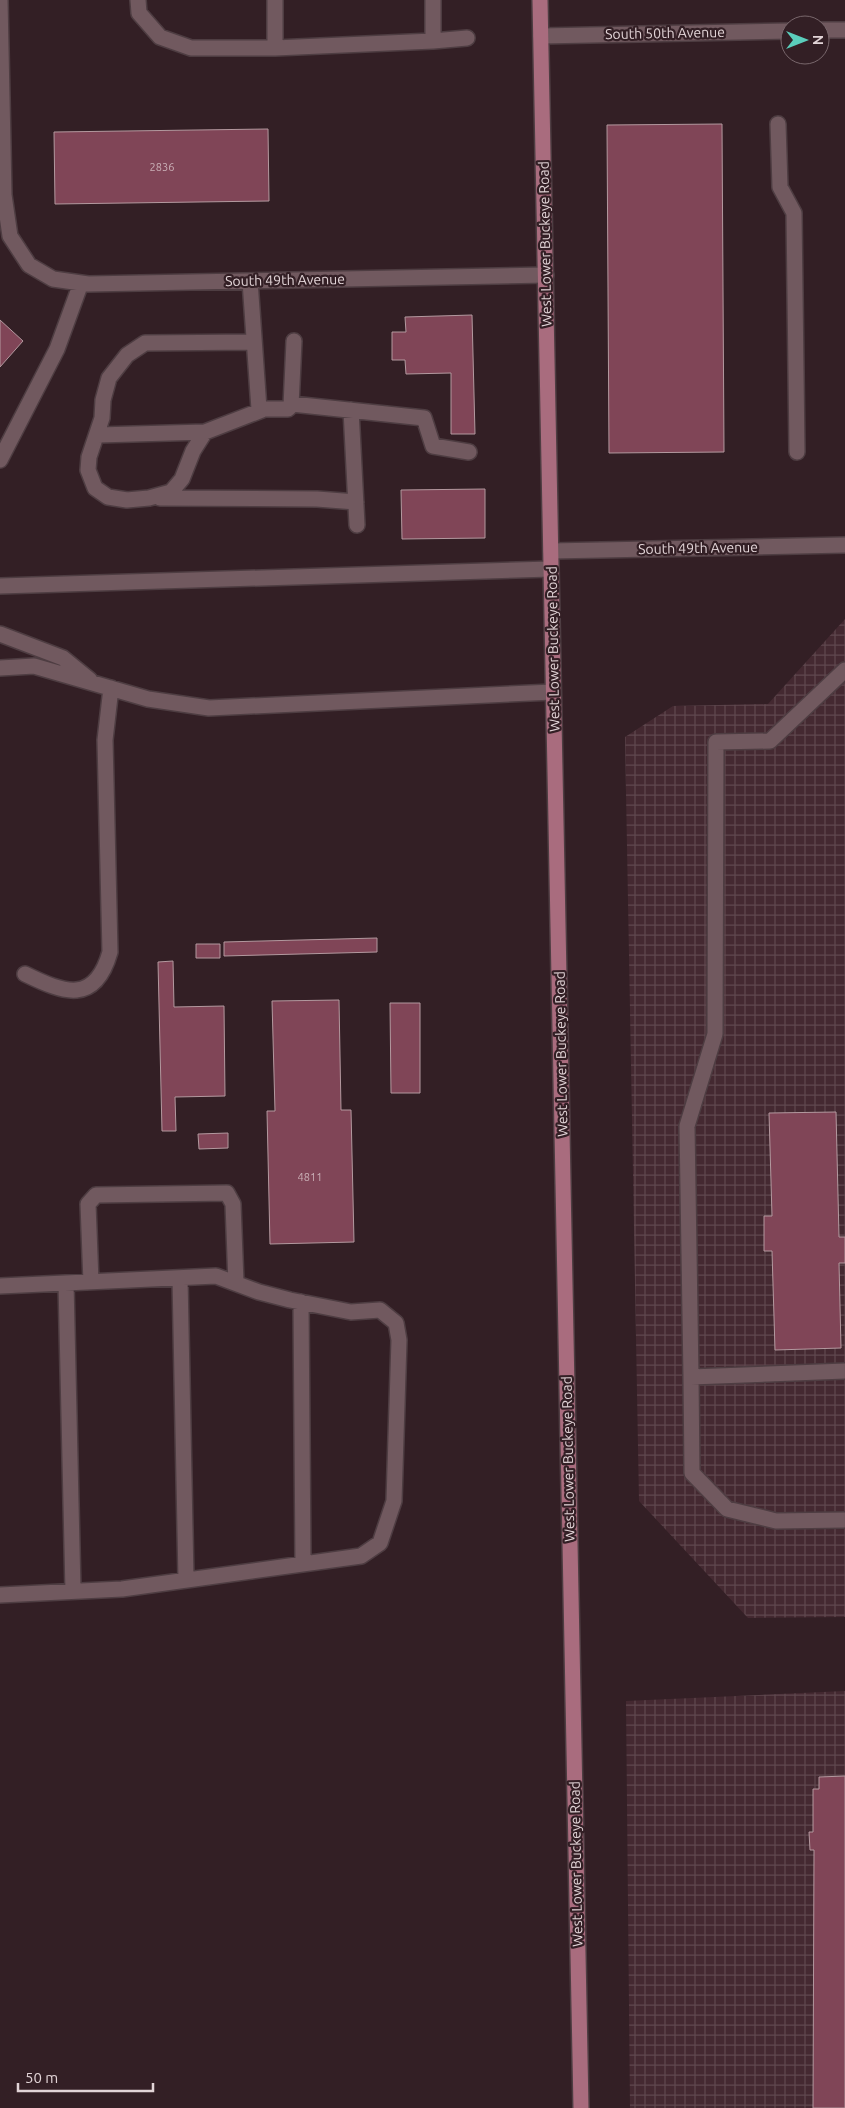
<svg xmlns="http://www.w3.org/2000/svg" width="845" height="2108" font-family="Ubuntu,sans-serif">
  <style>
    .industrial { fill: url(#industrial-grid) }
    .building { fill: #804557; stroke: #b3999f }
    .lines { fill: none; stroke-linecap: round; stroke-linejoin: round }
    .minor-casing { stroke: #4e3d42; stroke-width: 18 }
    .major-casing { stroke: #4e3d42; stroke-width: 18 }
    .minor { stroke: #71595f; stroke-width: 15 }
    .major { stroke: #a96c7e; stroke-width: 15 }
    .labels { text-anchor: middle; stroke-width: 4.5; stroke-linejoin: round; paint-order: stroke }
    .number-label { font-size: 11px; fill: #cab0b7 }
    .street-label { font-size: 14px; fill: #e2d4d7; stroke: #331f25 }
  </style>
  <defs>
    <pattern id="industrial-grid" width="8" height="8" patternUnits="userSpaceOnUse" patternTransform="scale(1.25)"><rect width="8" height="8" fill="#442931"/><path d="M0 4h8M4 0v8" fill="none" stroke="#5f474e"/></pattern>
  </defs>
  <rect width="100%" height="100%" fill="#331f25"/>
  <!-- industrial -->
  <path class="industrial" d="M 845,619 L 845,1617 L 748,1618 L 639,1501 L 625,737 L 673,706 L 768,704 Z
    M 845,1691 L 845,2108 L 630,2108 L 626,1701 Z"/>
  <!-- building -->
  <path class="building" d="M 722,124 L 724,452 L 609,453 L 607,125 Z
    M 268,129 L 269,201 L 55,204 L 54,132 Z
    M 472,315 L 475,434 L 451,434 L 451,373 L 406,374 L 405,360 L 392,360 L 392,332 L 406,332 L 405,317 Z
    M 0,320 L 23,341 L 0,367 Z
    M 485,489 L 485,538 L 402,539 L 401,490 Z
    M 377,938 L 377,952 L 224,956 L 224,942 Z
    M 196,944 L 220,944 L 220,958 L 196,958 Z
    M 173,961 L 174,1007 L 224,1006 L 225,1096 L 175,1097 L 176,1131 L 162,1131 L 158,962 Z
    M 339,1000 L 341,1110 L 351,1110 L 354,1242 L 270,1244 L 267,1111 L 275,1111 L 272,1001 Z
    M 390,1003 L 420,1003 L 420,1093 L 391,1093 Z
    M 836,1112 L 839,1237 L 845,1237 L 845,1263 L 839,1263 L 841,1348 L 775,1350 L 772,1251 L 764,1251 L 764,1216 L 772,1216 L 769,1113 Z
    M 228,1133 L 228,1148 L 199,1149 L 198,1134 Z
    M 845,1776 L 845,2108 L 813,2108 L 814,1850 L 810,1850 L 809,1832 L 813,1832 L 813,1789 L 819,1789 L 819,1777 Z"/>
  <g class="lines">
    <defs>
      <path id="minor" d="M 0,0 L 4,195 L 10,236 L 29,265 L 53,279 L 88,284 L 546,275
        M 138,0 L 139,13 L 160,37 L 191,48 L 275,48 L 433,41
        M 275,0 L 275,48
        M 433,0 L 433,41 L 467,38
        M 820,30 L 845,30
        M 541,36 L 790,31
        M 778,124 L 780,187 L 794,213 L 797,452
        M 250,281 L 259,409 L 288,409 L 291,406 L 294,341
        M 254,342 L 145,343 L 127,355 L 109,378 L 103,400 L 102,418 L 89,457 L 88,470 L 95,488 L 108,497 L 127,500 L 149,498 L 171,492 L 182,479 L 193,451 L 205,432 L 262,410
        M 292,404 L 424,418 L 433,446 L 469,452
        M 351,410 L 357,525
        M 98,435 L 205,432
        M 0,460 L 57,349 L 81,283
        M 160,498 L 317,499 L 356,502
        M 551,551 L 845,545
        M 0,586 L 551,569
        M 0,634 L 63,658 L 90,680
        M 0,668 L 34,666 L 148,699 L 209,708 L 553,692
        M 845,670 L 770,741 L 716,742 L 715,1034 L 687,1126 L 691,1377 L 845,1371
        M 25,974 C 64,993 95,1005 110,952 L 105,740 L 111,688
        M 180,1278 L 186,1580
        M 91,1282 L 88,1204 L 96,1195 L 227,1193 L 233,1204 L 236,1283
        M 66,1283 L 73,1591
        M 0,1286 L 216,1276 L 259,1292 L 290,1300 L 351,1312 L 380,1310 L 396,1323 L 399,1340 L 394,1501 L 380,1543 L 361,1556 L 122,1589 L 0,1595
        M 301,1302 L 303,1564
        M 691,1377 L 692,1473 L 727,1509 L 776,1521 L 845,1520"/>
      <path id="major" d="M 540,0 L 581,2108"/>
    </defs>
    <!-- minor casing -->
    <use href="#minor" class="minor-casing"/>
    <!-- major casing -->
    <use href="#major" class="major-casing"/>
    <!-- minor -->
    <use href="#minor" class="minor"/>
    <!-- major -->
    <use href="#major" class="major"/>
  </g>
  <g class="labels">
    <!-- number labels -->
    <g class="number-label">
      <text x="162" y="171">2836</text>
      <text x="310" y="1181">4811</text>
    </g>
    <!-- street labels -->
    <g class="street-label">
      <text transform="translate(665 33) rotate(-1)" y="5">South 50th Avenue</text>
      <text transform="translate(545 244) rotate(-91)" y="5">West Lower Buckeye Road</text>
      <text transform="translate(285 280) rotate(-1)" y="5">South 49th Avenue</text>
      <text transform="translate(698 548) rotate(-1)" y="5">South 49th Avenue</text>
      <text transform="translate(553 649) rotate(-91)" y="5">West Lower Buckeye Road</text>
      <text transform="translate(561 1054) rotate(-91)" y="5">West Lower Buckeye Road</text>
      <text transform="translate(568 1459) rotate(-91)" y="5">West Lower Buckeye Road</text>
      <text transform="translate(576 1864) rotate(-91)" y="5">West Lower Buckeye Road</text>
    </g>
  </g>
  <!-- north arrow -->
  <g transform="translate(805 40) rotate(90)"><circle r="24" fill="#331f25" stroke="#79676c"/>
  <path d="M0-4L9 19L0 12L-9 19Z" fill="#5bcebc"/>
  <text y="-8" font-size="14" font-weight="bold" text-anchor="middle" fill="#e2d4d7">N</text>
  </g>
  <!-- scale -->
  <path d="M18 2083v8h135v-8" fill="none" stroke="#e2d4d7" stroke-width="2.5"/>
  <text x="25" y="2083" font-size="15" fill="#e2d4d7" stroke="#331f25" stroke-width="4" paint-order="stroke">50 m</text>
</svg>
